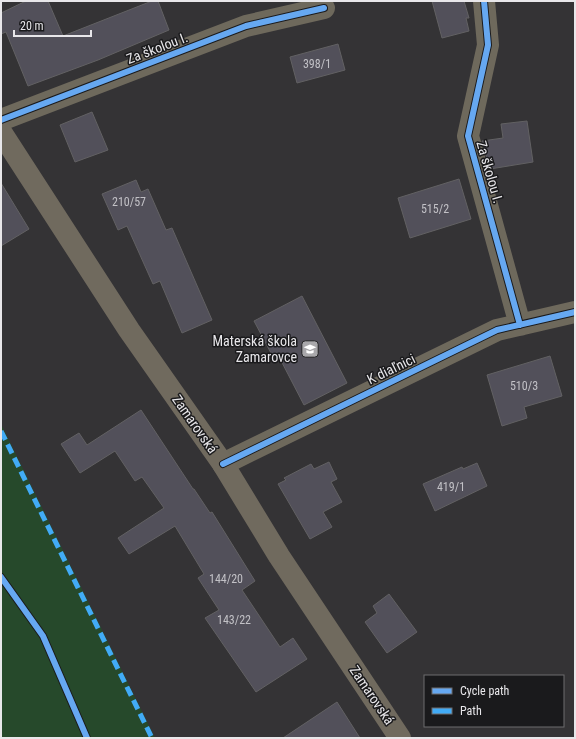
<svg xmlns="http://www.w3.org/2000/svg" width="576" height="739" font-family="'Roboto Condensed',sans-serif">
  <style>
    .green { fill: #26492b }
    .building { fill: #52505a; stroke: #626163 }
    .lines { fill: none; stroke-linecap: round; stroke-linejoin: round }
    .minor { stroke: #6e695c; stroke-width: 22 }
    .secondary { stroke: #706a5e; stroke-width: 22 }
    .quiet { stroke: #42abf6; stroke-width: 5; stroke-dasharray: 10 5; stroke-linecap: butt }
    .cycleway-casing { stroke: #1a1a1c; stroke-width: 8 }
    .cycleway { stroke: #66a8f1; stroke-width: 6 }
    .labels { text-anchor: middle; stroke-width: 3; stroke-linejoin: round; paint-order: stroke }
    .number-label { font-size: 12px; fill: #c2c1c6 }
    .street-label { font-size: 14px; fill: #e8e7ea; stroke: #1a1a1c }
    .poi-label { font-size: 14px; fill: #e8e7ea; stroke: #1a1a1c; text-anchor: end }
  </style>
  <rect width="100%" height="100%" fill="#343335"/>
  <!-- green -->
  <path class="green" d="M 1,424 L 155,738 L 1,738 Z"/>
  <!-- building -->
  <path class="building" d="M 26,1 L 48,1 L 63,36 L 152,1 L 158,1 L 169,30 L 98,60 L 28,86 L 6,32 L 1,34 L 1,13 Z
    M 432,1 L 464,1 L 469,18 L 466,18 L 469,31 L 442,38 Z
    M 338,44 L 345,70 L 297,83 L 290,57 Z
    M 92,112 L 108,150 L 75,162 L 60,125 Z
    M 527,121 L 533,162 L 490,169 L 482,141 L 503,138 L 501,124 Z
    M 459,179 L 471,219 L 410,238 L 398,198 Z
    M 136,180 L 141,192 L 148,189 L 166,230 L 172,228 L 212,320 L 182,333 L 160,281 L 153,284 L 127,226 L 118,230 L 102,194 Z
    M 1,183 L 29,229 L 1,246 Z
    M 302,296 L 347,383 L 304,405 L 277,353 L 272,355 L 254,321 Z
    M 550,356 L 562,396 L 524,407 L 527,418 L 502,426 L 487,375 Z
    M 141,410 L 193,489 L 194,489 L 210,513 L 212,512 L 255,581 L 242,590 L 280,647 L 293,638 L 307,659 L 256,692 L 205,618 L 219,610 L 198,578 L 204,574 L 175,526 L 129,554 L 118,538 L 164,508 L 142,477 L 135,481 L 115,451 L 80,473 L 61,444 L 79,433 L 87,445 Z
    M 329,462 L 337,479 L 331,482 L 342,502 L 323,512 L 332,527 L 310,539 L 278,484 L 286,480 L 284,478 L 311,464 L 314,469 Z
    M 477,463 L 487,486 L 435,511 L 423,484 L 462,467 L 463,469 Z
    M 389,594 L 417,632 L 387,653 L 365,622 L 377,613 L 373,606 Z
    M 337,702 L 360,738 L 283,738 Z"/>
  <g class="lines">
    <!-- minor -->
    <path class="minor" d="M 484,1 L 488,45 L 468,136 L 520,325
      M 1,120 L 246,26 L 324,8
      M 223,464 L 497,330 L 575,312"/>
    <!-- secondary -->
    <path class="secondary" d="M 1,132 L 129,330 L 223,464 L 279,556 L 400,738"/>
    <!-- quiet -->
    <path class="quiet" d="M 1,431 L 152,738"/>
    <defs>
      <path id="cycleway" d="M 484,1 L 488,45 L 468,136 L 520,325
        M 1,120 L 246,26 L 324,8
        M 223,464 L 497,330 L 575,312
        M 1,577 L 43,636 L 87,738"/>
    </defs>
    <!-- cycleway casing -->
    <use href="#cycleway" class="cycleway-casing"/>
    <!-- cycleway -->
    <use href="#cycleway" class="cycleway"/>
  </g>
  <!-- icons -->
  <defs>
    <symbol id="school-square" viewBox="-11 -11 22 22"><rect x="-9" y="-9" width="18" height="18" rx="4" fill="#a9a8ab" stroke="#1a1a1c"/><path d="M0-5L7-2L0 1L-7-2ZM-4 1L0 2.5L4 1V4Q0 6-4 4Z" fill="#fff"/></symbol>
  </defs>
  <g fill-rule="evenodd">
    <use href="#school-square" x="300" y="339" width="20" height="20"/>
  </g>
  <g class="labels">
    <!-- number labels -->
    <g class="number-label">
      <text x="317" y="68">398/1</text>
      <text x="129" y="206">210/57</text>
      <text x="435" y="213">515/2</text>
      <text x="524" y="390">510/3</text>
      <text x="451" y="491">419/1</text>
      <text x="226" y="583">144/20</text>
      <text x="234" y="624">143/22</text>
    </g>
    <!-- street labels -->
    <g class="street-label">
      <text transform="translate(157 48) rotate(-21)" y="5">Za školou I.</text>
      <text transform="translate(490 172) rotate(74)" y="5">Za školou I.</text>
      <text transform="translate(391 369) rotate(-26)" y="5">K diaľnici</text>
      <text transform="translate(195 424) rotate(55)" y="5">Zamarovská</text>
      <text transform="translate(372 695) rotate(56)" y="5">Zamarovská</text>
    </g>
    <!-- poi labels -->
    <g class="poi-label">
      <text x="297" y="346">Materská škola<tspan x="297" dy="16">Zamarovce</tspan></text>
    </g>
  </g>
  <!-- border -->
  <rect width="576" height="739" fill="none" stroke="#e8e7ea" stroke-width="4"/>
  <!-- legend -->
  <rect x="424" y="675" width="140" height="52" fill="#1a1a1c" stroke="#6c6c6e"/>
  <rect x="432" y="688" width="20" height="6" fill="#66a8f1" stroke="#6c6c6e"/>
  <text x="460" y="695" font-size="12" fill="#e8e7ea">Cycle path</text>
  <rect x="432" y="708" width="20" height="6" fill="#42abf6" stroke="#6c6c6e"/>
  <text x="460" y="715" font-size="12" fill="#e8e7ea">Path</text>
  <!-- scale -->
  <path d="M14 30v6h77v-6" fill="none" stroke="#e8e7ea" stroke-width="2"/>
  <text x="20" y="30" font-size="12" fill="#e8e7ea" stroke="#1a1a1c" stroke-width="3" paint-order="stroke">20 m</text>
</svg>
